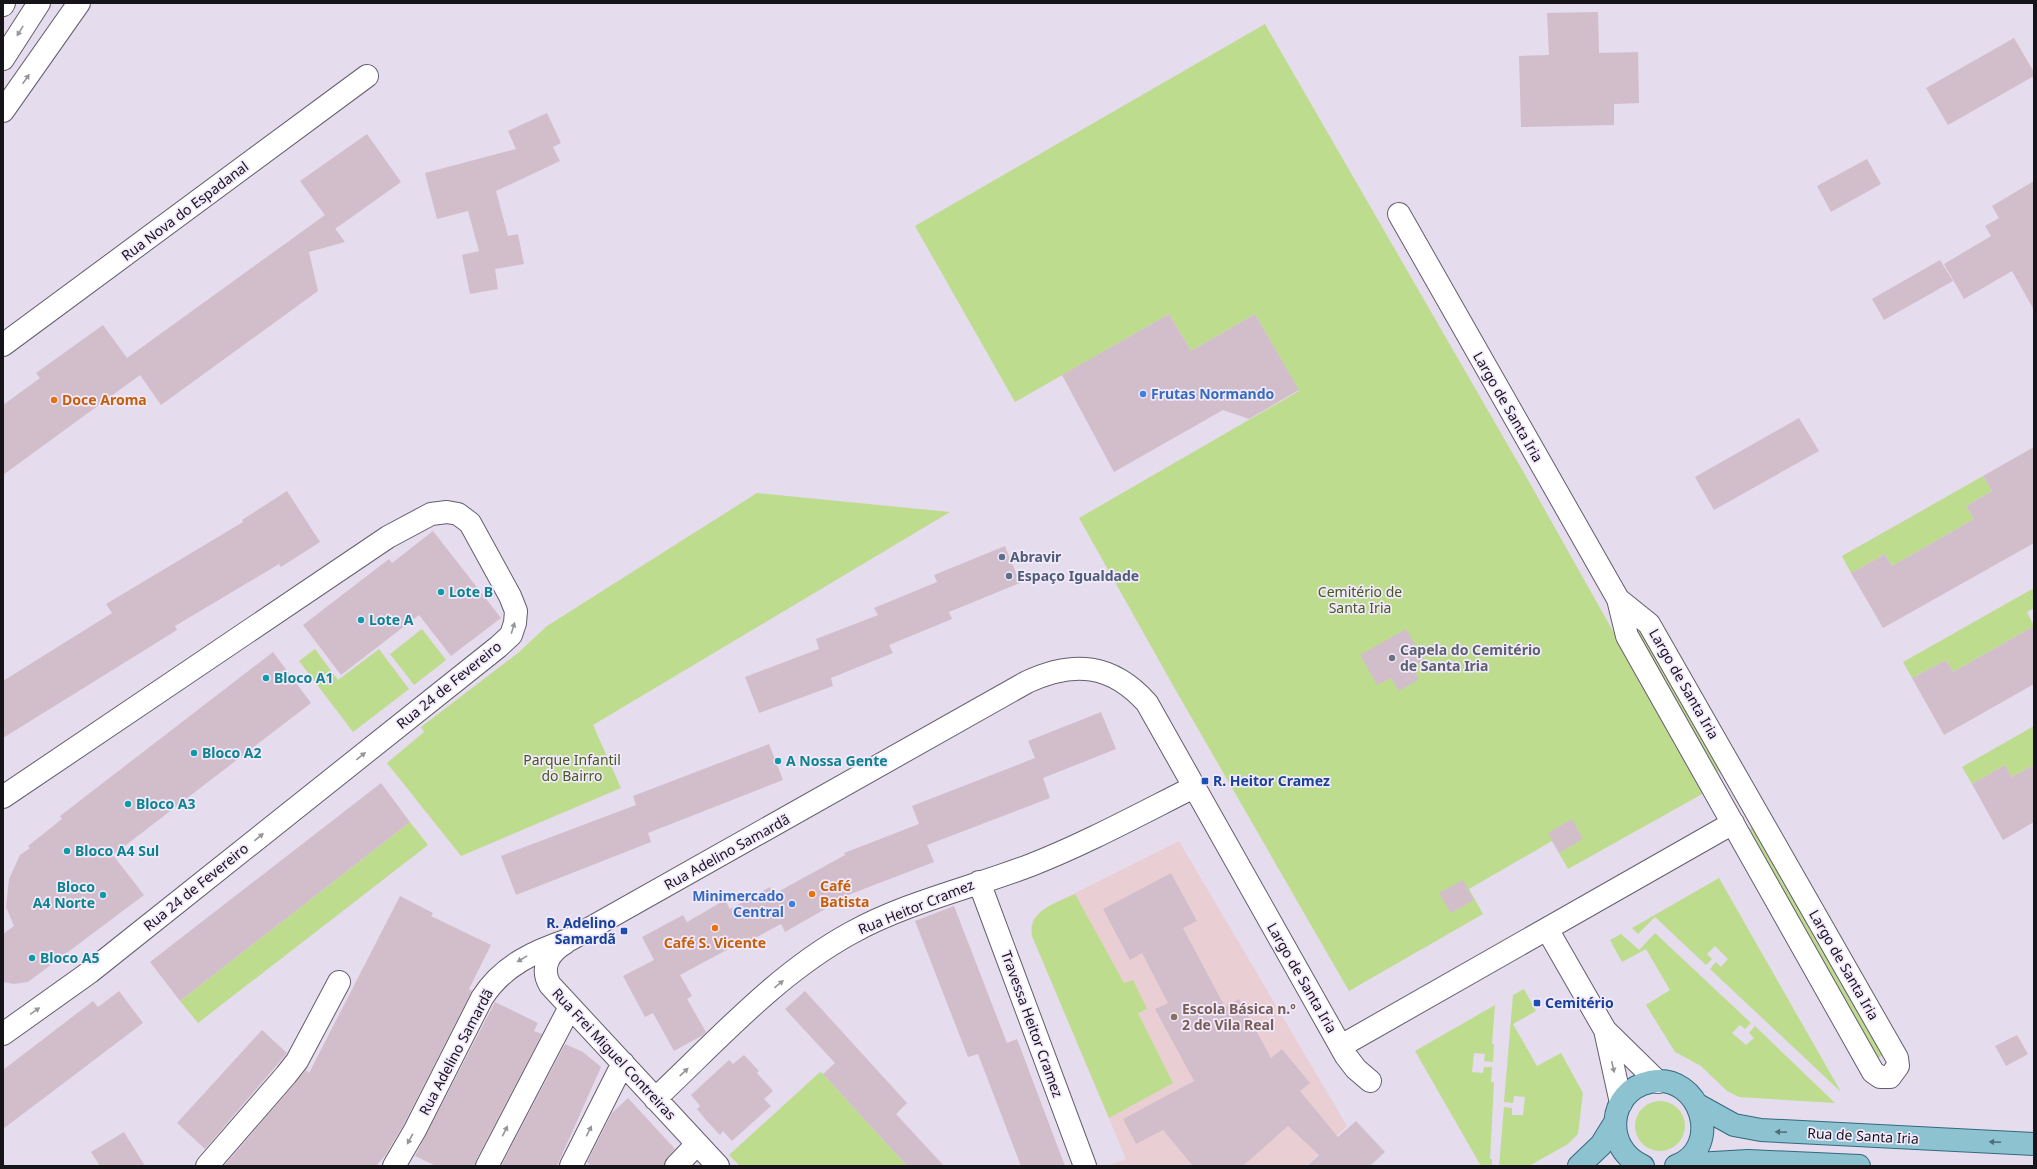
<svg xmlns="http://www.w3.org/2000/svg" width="2037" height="1169" font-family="'Noto Sans',sans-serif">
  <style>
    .education { fill: #e9cfd4 }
    .green { fill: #bedc8e }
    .building { fill: #d2beca }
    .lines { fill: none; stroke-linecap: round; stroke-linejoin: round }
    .minor-casing { stroke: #655d6d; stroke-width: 24 }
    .major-casing { stroke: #326a7c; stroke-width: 24 }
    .minor { stroke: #fff; stroke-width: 22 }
    .major { stroke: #8dc2d1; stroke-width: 22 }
    .oneway { fill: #969598 }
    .oneway2 { fill: #526a75 }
    .shop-dot { fill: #3f7fe0; stroke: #f2e9fc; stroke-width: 1.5 }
    .food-dot { fill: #e8710a; stroke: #f2e9fc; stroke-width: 1.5 }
    .service-dot { fill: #5c6f8a; stroke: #f2e9fc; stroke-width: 1.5 }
    .culture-dot { fill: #0f9aa8; stroke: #f2e9fc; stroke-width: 1.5 }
    .worship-dot { fill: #6b7280; stroke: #f2e9fc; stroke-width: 1.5 }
    .transit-dot { fill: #1a4fb4; stroke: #f2e9fc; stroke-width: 1.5 }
    .education-dot { fill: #8d6e63; stroke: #f2e9fc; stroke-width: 1.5 }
    .labels { text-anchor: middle; stroke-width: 3.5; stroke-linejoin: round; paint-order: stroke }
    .street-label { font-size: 14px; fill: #161319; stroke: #f2e9fc }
    .shop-label { font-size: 14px; font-weight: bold; fill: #366cbe; stroke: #f2e9fc; text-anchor: start }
    .food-label { font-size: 14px; font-weight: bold; fill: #c56008; stroke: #f2e9fc; text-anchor: start }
    .service-label { font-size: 14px; font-weight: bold; fill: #4e5e75; stroke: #f2e9fc; text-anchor: start }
    .culture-label { font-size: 14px; font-weight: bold; fill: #0d838f; stroke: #f2e9fc; text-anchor: start }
    .park-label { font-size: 14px; fill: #465a1f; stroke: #f2e9fc }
    .worship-label { font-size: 14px; font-weight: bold; fill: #5b616d; stroke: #f2e9fc; text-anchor: start }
    .transit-label { font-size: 14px; font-weight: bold; fill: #164399; stroke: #f2e9fc; text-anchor: start }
    .education-label { font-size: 14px; font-weight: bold; fill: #785e54; stroke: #f2e9fc; text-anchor: start }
  </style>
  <rect width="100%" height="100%" fill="#e5dcee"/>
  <!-- education -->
  <path class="education" d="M 1179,841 L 1347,1126 L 1306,1166 L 1107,1166 L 1126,1159 L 1032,936 L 1031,927 L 1033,919 L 1049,906 Z"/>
  <!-- green -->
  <path class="green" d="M 1265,24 L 1532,487 L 1704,793 L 1568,869 L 1552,841 L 1469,889 L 1483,914 L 1349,991 L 1175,689 L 1079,518 L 1299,391 L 1255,314 L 1191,351 L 1169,314 L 1015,402 L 915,226 Z
    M 1983,476 L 1992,491 L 1966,506 L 1974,519 L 1892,566 L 1885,554 L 1851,573 L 1842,556 Z
    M 757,493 L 950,512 L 593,725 L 621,788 L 461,856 L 387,763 L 424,732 L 421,727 L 518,653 L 547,626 Z
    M 2034,588 L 2034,608 L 2027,612 L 2034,626 L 1953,672 L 1946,660 L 1912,678 L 1903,662 Z
    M 1641,628 L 1725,775 L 1713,769 L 1635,632 Z
    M 422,629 L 446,660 L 414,685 L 390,654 Z
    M 315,649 L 338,680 L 379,649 L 409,689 L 353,732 L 299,661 Z
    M 2034,726 L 2034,765 L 2012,777 L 2005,765 L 1972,784 L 1962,767 Z
    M 410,822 L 428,845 L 198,1023 L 180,1001 Z
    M 1754,822 L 1884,1054 L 1877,1059 L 1749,832 Z
    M 1719,878 L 1841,1092 L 1710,969 L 1716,962 L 1721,967 L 1728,959 L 1715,946 L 1707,954 L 1712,959 L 1706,965 L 1655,917 L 1638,934 L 1632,928 Z
    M 1075,894 L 1124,983 L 1133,980 L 1147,1009 L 1138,1013 L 1173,1083 L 1109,1118 L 1032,936 C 1029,909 1055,904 1075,894 Z
    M 1655,933 L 1751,1023 L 1745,1029 L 1740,1025 L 1732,1033 L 1746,1045 L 1754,1038 L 1749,1033 L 1755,1026 L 1835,1103 L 1739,1097 L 1727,1091 L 1701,1066 L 1675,1052 L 1646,1005 L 1670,990 L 1646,949 L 1622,962 L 1610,940 L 1621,934 L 1639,950 Z
    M 1524,989 L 1536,1011 L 1513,1024 L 1537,1066 L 1561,1053 L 1583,1093 L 1578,1134 L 1568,1144 L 1529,1166 L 1499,1166 L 1504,1107 L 1512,1108 L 1512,1115 L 1523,1115 L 1525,1097 L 1514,1096 L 1513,1103 L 1504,1102 L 1513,995 Z
    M 1495,1005 L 1492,1044 L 1494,1044 L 1493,1062 L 1484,1061 L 1485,1054 L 1474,1053 L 1472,1072 L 1483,1073 L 1484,1067 L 1492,1067 L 1491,1082 L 1494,1082 L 1490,1159 L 1492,1159 L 1492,1166 L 1481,1166 L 1415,1051 Z
    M 820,1072 L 823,1074 L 907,1166 L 740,1166 L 729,1155 Z
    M1635 1126a25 25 0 1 1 50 0a25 25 0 1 1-50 0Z"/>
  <!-- building -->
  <path class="building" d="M 1598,12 L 1599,53 L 1638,52 L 1639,103 L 1614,104 L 1614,125 L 1521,127 L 1519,56 L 1549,55 L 1547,13 Z
    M 2014,38 L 2034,72 L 2034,76 L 1948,125 L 1926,88 Z
    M 547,113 L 561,143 L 553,147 L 560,161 L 496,191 L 508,236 L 518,234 L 524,264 L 495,269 L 498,289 L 470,294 L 462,255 L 479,251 L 468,211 L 437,219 L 425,173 L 516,149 L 508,131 Z
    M 367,134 L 401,182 L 335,229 L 300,181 Z
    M 1867,159 L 1881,184 L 1831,212 L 1817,186 Z
    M 2034,181 L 2034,310 L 2012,271 L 1964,299 L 1944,264 L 1991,236 L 1985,226 L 1999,218 L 1992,206 Z
    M 325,215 L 345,242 L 309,252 L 318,291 L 161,405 L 140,375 L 3,475 L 3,405 L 40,378 L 36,373 L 103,325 L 127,358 Z
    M 1940,260 L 1953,281 L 1884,320 L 1872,299 Z
    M 1169,314 L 1191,351 L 1255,314 L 1299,390 L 1249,419 L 1223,410 L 1114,472 L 1062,375 Z
    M 1799,418 L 1819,451 L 1714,510 L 1695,477 Z
    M 2034,447 L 2034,543 L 1883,628 L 1851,573 L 1885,554 L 1892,566 L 1974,519 L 1966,506 L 1992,491 L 1983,476 Z
    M 287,491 L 320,542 L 281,567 L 279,564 L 175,626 L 177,630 L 3,738 L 3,681 L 112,613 L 106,604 L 243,522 L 242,520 Z
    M 433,531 L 501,618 L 451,656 L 419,615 L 341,675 L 303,625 L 389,559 L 392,563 Z
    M 1005,546 L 1020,583 L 949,612 L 952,619 L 889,645 L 893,653 L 831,678 L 833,686 L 759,713 L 745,677 L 819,649 L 816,639 L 878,615 L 874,608 L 937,582 L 934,575 Z
    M 2034,626 L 2034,684 L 1944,735 L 1912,678 L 1946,660 L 1953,672 Z
    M 1406,629 L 1424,660 L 1412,667 L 1419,679 L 1399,691 L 1391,678 L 1377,685 L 1360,655 Z
    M 273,652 L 311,703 L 113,855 L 144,895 L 28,982 L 14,984 L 3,982 L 3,934 L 14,926 L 6,907 L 9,879 L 20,855 L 30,848 L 28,846 L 62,819 L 60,816 Z
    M 1101,712 L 1116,749 L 1043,778 L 1050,798 L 927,845 L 934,862 L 830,902 L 832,905 L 785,932 L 781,924 L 748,942 L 747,939 L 680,975 L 692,996 L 687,999 L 706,1032 L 703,1035 L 674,1051 L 653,1013 L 645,1017 L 623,976 L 654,960 L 642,937 L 683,915 L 687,922 L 725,900 L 730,909 L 770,887 L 774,894 L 845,855 L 844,853 L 919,824 L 912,806 L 1035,758 L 1028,741 Z
    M 769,744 L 783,780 L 648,833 L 651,842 L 516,895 L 501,856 L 636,805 L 633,796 Z
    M 2005,765 L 2012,777 L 2034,765 L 2034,822 L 2003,840 L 1972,784 Z
    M 381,783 L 410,822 L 180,1001 L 150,962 Z
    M 1572,819 L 1583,839 L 1559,853 L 1548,833 Z
    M 1171,873 L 1197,921 L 1183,928 L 1225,1007 L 1239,999 L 1271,1058 L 1282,1049 L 1310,1083 L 1300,1091 L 1338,1137 L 1356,1121 L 1385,1152 L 1370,1166 L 1307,1166 L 1319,1155 L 1288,1126 L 1243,1166 L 1193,1166 L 1163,1130 L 1136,1144 L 1123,1119 L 1194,1081 L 1155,1009 L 1168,1003 L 1142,953 L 1130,960 L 1103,909 Z
    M 1463,880 L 1474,900 L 1451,913 L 1439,893 Z
    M 400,896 L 433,913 L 431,916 L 491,945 L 469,989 L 472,991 L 404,1124 L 385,1156 L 376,1166 L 224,1166 L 306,1070 L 309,1073 Z
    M 954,906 L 1007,1043 L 1017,1039 L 1065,1166 L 1021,1166 L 978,1054 L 968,1057 L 915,921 Z
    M 119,991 L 143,1023 L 3,1129 L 3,1070 L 93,1001 L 98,1007 Z
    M 805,991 L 907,1103 L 896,1114 L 944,1166 L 907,1166 L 823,1074 L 835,1063 L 785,1009 Z
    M 495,1002 L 538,1023 L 534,1031 L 542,1034 L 476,1160 L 475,1166 L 436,1166 L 415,1156 Z
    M 262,1030 L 287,1053 L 205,1149 L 177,1123 Z
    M 2017,1035 L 2028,1054 L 2006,1066 L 1995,1046 Z
    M 565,1044 L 583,1052 L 601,1067 L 557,1166 L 501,1166 Z
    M 744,1055 L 759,1071 L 757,1073 L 773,1091 L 764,1099 L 771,1106 L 732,1141 L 723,1131 L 720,1135 L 706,1120 L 697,1109 L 700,1106 L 691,1095 L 729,1060 L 733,1064 Z
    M 628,1098 L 675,1149 L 667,1158 L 664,1166 L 591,1166 L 587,1162 L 612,1113 Z
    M 124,1132 L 145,1166 L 100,1166 L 91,1152 Z"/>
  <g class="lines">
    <defs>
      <path id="minor" d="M 3,5 L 4,3
        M 3,59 L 39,3
        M 3,111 L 79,3
        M 1399,214 L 1618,599 L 1627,636 L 1873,1072 L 1880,1077 L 1890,1077 L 1898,1066 L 1897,1058 L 1649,624 L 1618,599
        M 3,345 L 367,76
        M 3,797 L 388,537 L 431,514 L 447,512 L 458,514 L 470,523 L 510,596 L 516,611 L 515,623 L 511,635 L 498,647 L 90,972 L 3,1034
        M 979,882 L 1085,1166
        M 1547,929 L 1605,1030 L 1658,1082
        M 565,943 C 549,952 540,968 550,985 L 718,1166
        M 1605,1030 L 1621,1103
        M 1341,1046 L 1733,823
        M 655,1099 C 717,1041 776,974 851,933 C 907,902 971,888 1031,865 C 1087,843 1140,814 1194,787
        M 207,1166 L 286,1075 L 297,1061 L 339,982
        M 394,1166 L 415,1130 L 482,998 C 503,965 535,951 571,939 L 1027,682 C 1074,660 1112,664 1147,703 L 1346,1056 L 1356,1069 L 1370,1081
        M 487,1166 L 570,1007
        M 571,1166 L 623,1063
        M 676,1166 L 697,1144"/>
      <path id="major" d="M 1698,1105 L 1734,1125 L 1761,1130 L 2034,1144
        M 1679,1165 L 1748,1161 L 1859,1166
        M 1579,1166 L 1601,1145 L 1614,1124
        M 1643,1166 C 1603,1149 1607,1091 1650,1082 C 1701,1072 1724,1148 1676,1166"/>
    </defs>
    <!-- minor casing -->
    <use href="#minor" class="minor-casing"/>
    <!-- major casing -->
    <use href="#major" class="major-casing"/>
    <!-- minor -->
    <use href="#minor" class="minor"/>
    <!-- major -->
    <use href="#major" class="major"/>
  </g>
  <!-- one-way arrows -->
  <defs><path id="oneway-solid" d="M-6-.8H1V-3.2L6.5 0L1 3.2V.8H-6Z"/></defs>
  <g class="oneway">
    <use href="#oneway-solid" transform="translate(20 31) rotate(122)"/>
    <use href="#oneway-solid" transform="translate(26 79) rotate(-55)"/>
    <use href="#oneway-solid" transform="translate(513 628) rotate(-73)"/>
    <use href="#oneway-solid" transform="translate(361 756) rotate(-39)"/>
    <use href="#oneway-solid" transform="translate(259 837) rotate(-39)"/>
    <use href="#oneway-solid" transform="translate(522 959) rotate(149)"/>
    <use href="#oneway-solid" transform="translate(779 984) rotate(-39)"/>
    <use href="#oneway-solid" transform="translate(35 1011) rotate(-35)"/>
    <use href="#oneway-solid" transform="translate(1613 1067) rotate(77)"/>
    <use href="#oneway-solid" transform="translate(684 1072) rotate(-43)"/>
    <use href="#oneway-solid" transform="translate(505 1131) rotate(-63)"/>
    <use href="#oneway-solid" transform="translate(589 1131) rotate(-63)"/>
    <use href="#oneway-solid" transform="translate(410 1139) rotate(119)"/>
  </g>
  <g class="oneway2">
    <use href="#oneway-solid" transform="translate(1781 1132) rotate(-177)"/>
    <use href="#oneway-solid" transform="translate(1995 1142) rotate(-177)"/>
  </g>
  <!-- markers -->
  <g class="shop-dot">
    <circle cx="1143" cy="394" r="4"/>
    <circle cx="792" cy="904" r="4"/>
  </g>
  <g class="food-dot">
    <circle cx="54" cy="400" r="4"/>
    <circle cx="812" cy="894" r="4"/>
    <circle cx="715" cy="928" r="4"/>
  </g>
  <g class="service-dot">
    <circle cx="1002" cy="557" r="4"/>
    <circle cx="1009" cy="576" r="4"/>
  </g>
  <g class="culture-dot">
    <circle cx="441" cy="592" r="4"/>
    <circle cx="361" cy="620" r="4"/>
    <circle cx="266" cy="678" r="4"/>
    <circle cx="194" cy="753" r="4"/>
    <circle cx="778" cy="761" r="4"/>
    <circle cx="128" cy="804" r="4"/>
    <circle cx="67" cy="851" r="4"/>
    <circle cx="103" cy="895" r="4"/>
    <circle cx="32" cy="958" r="4"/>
  </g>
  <circle class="worship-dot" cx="1392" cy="658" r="4"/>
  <g class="transit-dot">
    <rect x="1201" y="777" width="8" height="8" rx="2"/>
    <rect x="620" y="927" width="8" height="8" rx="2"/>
    <rect x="1533" y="999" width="8" height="8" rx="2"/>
  </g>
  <circle class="education-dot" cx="1174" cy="1017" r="4"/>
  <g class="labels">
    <!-- street labels -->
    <g class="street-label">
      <text transform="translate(185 211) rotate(-37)" y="5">Rua Nova do Espadanal</text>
      <text transform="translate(1508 407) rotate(60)" y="5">Largo de Santa Iria</text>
      <text transform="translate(1684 684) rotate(60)" y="5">Largo de Santa Iria</text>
      <text transform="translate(449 685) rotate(-39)" y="5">Rua 24 de Fevereiro</text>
      <text transform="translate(727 852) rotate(-29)" y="5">Rua Adelino Samardã</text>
      <text transform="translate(196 887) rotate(-39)" y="5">Rua 24 de Fevereiro</text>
      <text transform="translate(916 907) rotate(-22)" y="5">Rua Heitor Cramez</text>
      <text transform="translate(1844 965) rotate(60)" y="5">Largo de Santa Iria</text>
      <text transform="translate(1302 978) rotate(60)" y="5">Largo de Santa Iria</text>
      <text transform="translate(1032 1024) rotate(70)" y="5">Travessa Heitor Cramez</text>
      <text transform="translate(456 1052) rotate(-62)" y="5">Rua Adelino Samardã</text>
      <text transform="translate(614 1054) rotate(47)" y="5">Rua Frei Miguel Contreiras</text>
      <text transform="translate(1863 1136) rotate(3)" y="5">Rua de Santa Iria</text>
    </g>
    <!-- shop labels -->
    <g class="shop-label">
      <text x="1151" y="399">Frutas Normando</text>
      <text x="784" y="901" text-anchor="end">Minimercado<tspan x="784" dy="16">Central</tspan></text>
    </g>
    <!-- food labels -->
    <g class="food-label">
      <text x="62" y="405">Doce Aroma</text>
      <text x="820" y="891">Café<tspan x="820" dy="16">Batista</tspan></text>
      <text x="715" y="948" text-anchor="middle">Café S. Vicente</text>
    </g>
    <!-- service labels -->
    <g class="service-label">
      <text x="1010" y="562">Abravir</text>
      <text x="1017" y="581">Espaço Igualdade</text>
    </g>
    <!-- culture labels -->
    <g class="culture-label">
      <text x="449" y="597">Lote B</text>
      <text x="369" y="625">Lote A</text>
      <text x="274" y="683">Bloco A1</text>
      <text x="202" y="758">Bloco A2</text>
      <text x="786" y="766">A Nossa Gente</text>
      <text x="136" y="809">Bloco A3</text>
      <text x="75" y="856">Bloco A4 Sul</text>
      <text x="95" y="892" text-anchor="end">Bloco<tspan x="95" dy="16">A4 Norte</tspan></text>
      <text x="40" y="963">Bloco A5</text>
    </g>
    <!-- park labels -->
    <g class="park-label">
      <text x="1360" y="597">Cemitério de<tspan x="1360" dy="16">Santa Iria</tspan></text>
      <text x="572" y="765">Parque Infantil<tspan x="572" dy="16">do Bairro</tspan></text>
    </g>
    <!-- worship labels -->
    <g class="worship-label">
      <text x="1400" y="655">Capela do Cemitério<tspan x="1400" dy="16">de Santa Iria</tspan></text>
    </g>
    <!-- transit labels -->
    <g class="transit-label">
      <text x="1213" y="786">R. Heitor Cramez</text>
      <text x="616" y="928" text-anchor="end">R. Adelino<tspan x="616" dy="16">Samardã</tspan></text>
      <text x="1545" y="1008">Cemitério</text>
    </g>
    <!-- education labels -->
    <g class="education-label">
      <text x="1182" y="1014">Escola Básica n.º<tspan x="1182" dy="16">2 de Vila Real</tspan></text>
    </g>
  </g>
  <!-- border -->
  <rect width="2037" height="1169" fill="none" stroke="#161319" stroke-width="8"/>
</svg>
